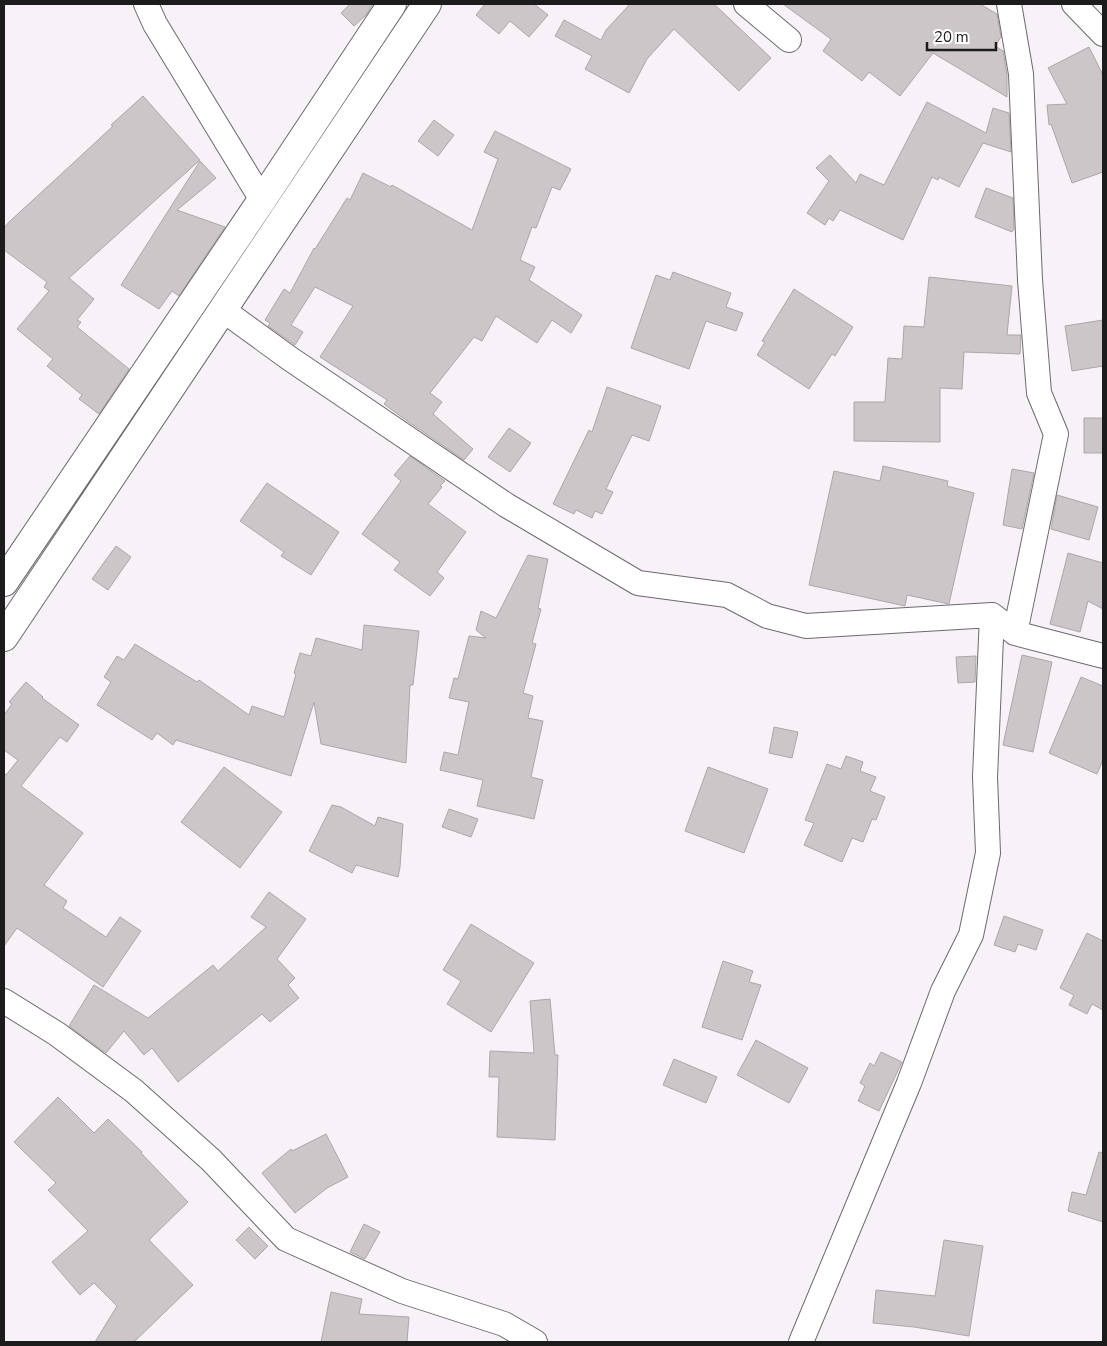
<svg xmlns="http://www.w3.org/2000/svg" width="1107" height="1346" font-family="'Nunito Sans',sans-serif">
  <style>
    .building { fill: #ccc6c9; stroke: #aca6aa }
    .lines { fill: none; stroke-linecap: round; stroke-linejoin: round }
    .street-casing { stroke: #6d696d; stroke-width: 26 }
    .secondary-casing { stroke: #6d696d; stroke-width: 30 }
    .street { stroke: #fff; stroke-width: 24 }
    .secondary { stroke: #fff; stroke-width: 28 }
  </style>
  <rect width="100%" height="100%" fill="#f7f2f7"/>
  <!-- building -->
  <path class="building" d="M 350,4 L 373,4 L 366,15 L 354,26 L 341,13 Z
    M 485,4 L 534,4 L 548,15 L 529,37 L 510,21 L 499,34 L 476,15 Z
    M 630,4 L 714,4 L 771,58 L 739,91 L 674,29 L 647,59 L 629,93 L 585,69 L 592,56 L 555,36 L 564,20 L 601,40 L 606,30 Z
    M 783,4 L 980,4 L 997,14 L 1001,37 L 995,46 L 1003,51 L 1007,75 L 1007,97 L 933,53 L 900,96 L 869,72 L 862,81 L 823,51 L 831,39 Z
    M 1089,47 L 1103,75 L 1103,172 L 1072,183 L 1051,124 L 1049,125 L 1047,105 L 1067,104 L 1048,68 Z
    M 143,96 L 200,160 L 69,278 L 94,299 L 77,320 L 81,322 L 77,327 L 129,369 L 99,414 L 79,399 L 82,395 L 47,366 L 53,359 L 17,329 L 49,291 L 44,287 L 47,282 L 4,250 L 4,228 L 9,222 L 70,166 L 113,126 L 111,125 Z
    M 927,102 L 986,133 L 993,108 L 1009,113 L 1011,152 L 983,143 L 959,187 L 939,177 L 938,180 L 932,177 L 903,240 L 840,210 L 833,221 L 829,218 L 825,225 L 807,213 L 829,181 L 816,168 L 830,155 L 856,183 L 860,174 L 884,185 Z
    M 434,120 L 454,135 L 438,156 L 418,141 Z
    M 495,131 L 571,169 L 560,190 L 552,187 L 536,228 L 532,227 L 520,260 L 535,267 L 529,280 L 582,315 L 571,333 L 552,320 L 537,343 L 496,316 L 482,341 L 474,337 L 430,393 L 442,402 L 433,414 L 473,449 L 464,460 L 403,418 L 384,404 L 387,400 L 320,357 L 353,306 L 315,287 L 291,325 L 303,332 L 295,345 L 268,326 L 270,323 L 265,320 L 284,289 L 290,293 L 314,248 L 315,249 L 347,198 L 350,200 L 363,173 L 391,187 L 392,185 L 472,230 L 498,159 L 484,152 Z
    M 200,161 L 216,178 L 177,210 L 225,227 L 179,296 L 172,291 L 159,309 L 121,285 Z
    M 986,188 L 1013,198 L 1014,229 L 1012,232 L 975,217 Z
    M 673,272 L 731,293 L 726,307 L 743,313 L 736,331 L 706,321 L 689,369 L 631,348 L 656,275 L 670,280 Z
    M 929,277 L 1012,286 L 1007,335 L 1021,335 L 1020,354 L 964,352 L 962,389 L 940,388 L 940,442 L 854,441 L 854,402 L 885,402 L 888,358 L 902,359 L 904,326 L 924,327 Z
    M 794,289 L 853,327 L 835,356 L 832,354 L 809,389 L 757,355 L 765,342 L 762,341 Z
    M 1103,320 L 1103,366 L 1072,371 L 1065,326 Z
    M 607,387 L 661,406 L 649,441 L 632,435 L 606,489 L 613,492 L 602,514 L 595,511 L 592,518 L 576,510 L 574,514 L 553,504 L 589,430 L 592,432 Z
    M 1084,418 L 1103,418 L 1103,453 L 1084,453 Z
    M 509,428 L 531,443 L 510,472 L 488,457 Z
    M 410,456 L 445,481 L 440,486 L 442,487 L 428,504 L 466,532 L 437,572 L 444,578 L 430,596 L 394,570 L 400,562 L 362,534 L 401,481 L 394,475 Z
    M 883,466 L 948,481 L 947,486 L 974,493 L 949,604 L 907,595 L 905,606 L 809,585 L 834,471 L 880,481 Z
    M 1012,469 L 1034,473 L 1022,529 L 1003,525 Z
    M 267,483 L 339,532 L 311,575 L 281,556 L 284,552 L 240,521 Z
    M 1057,495 L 1098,507 L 1089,540 L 1051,529 Z
    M 116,546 L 131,557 L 108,590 L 92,579 Z
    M 1068,553 L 1103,563 L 1103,609 L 1088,601 L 1080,632 L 1050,624 Z
    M 528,555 L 548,559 L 538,608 L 541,609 L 532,643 L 536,644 L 523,693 L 533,696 L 528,718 L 543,721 L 531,777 L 543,780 L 534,819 L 477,806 L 483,780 L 440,770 L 444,752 L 458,755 L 469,702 L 449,698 L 454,678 L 458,679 L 469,636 L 486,638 L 476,630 L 481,611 L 496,618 Z
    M 364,625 L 419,631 L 413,685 L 410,685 L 406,763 L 321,744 L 314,702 L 291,776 L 176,740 L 173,745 L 157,733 L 152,740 L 97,705 L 111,682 L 104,677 L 117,656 L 124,660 L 135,644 L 197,682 L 199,680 L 249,715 L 252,706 L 284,717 L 296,674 L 294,673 L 300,653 L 311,656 L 316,638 L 362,650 Z
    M 1022,655 L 1052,662 L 1033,752 L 1003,745 Z
    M 976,656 L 975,682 L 958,683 L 956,657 Z
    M 1081,677 L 1103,686 L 1103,760 L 1097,774 L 1049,753 Z
    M 26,682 L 43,697 L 42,698 L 79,725 L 67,742 L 60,737 L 21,786 L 83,833 L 44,885 L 67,901 L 63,908 L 106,937 L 120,917 L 141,931 L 103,987 L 17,928 L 4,946 L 4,773 L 6,775 L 18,760 L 4,750 L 4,715 L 12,704 L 9,702 Z
    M 774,727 L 798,732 L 792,758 L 769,753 Z
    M 846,756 L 863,762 L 860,771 L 876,777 L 870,791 L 885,797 L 876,820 L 872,819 L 863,842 L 852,838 L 842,862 L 804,845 L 814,823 L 805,820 L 827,764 L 841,769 Z
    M 224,767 L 282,812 L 240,868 L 181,822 Z
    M 708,767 L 768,789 L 744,853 L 685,831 Z
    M 332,805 L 341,807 L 375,826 L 378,817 L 403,824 L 400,867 L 398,877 L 356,865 L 352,873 L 309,851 Z
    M 449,809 L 478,819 L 471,837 L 442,827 Z
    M 269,892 L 306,919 L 277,959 L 295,978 L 288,985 L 299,998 L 270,1022 L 262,1014 L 178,1082 L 152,1048 L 144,1055 L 124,1031 L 106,1053 L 69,1026 L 94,985 L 148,1018 L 213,965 L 218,971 L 266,927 L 251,917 Z
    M 1004,916 L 1043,930 L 1036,950 L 1018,944 L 1015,952 L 994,945 Z
    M 471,924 L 534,963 L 491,1032 L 447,1004 L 461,981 L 443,970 Z
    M 1087,933 L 1103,941 L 1103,1010 L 1092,1004 L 1087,1014 L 1069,1005 L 1074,995 L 1060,988 Z
    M 723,961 L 753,971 L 749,982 L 761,985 L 742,1040 L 702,1027 Z
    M 550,999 L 555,1055 L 558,1055 L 555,1140 L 497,1137 L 499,1077 L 489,1077 L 490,1051 L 534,1053 L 530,1001 Z
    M 756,1040 L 808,1068 L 789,1103 L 737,1075 Z
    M 881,1052 L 902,1062 L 879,1111 L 858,1101 L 865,1086 L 860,1083 L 870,1063 L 874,1066 Z
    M 674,1059 L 717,1077 L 706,1103 L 663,1085 Z
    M 58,1097 L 94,1133 L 108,1119 L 142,1152 L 141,1153 L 188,1202 L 149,1240 L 193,1285 L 134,1342 L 95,1342 L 117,1306 L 94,1283 L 80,1295 L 52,1262 L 88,1231 L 48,1190 L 56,1183 L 14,1142 Z
    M 326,1134 L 348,1177 L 327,1188 L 295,1213 L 262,1173 L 291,1149 L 292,1151 Z
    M 1099,1152 L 1103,1153 L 1103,1222 L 1068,1211 L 1072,1192 L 1086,1195 Z
    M 364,1224 L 380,1232 L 365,1259 L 350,1252 Z
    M 249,1227 L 268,1246 L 255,1259 L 236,1240 Z
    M 944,1240 L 983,1246 L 969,1336 L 914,1327 L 873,1323 L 876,1290 L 935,1296 Z
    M 331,1292 L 362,1299 L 359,1314 L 409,1317 L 407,1342 L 321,1342 Z"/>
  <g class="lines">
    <defs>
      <path id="street" d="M 146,4 L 155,24 L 262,200
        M 746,4 L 789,40
        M 1009,4 L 1021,74 L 1030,280 L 1039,393 L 1056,434 L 1015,633
        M 1074,4 L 1103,34
        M 223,310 L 289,358 L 506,505 L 638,583 L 727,595 L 767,616 L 806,626 L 992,615 L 1015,633 L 1103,656
        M 4,1001 L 57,1034 L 134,1091 L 211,1160 L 286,1239 L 402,1291 L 504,1324 L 535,1342
        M 801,1342 L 909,1083 L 943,991 L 971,935 L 988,853 L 985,777 L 992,615"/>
      <path id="secondary" d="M 4,582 L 262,200 L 392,4
        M 4,637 L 427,4"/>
    </defs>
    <!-- street casing -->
    <use href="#street" class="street-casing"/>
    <!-- secondary casing -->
    <use href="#secondary" class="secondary-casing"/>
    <!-- street -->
    <use href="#street" class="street"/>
    <!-- secondary -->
    <use href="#secondary" class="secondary"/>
  </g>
  <!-- border -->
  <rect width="1107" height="1346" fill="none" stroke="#1d1c1d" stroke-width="10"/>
  <!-- scale -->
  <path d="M927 42v8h69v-8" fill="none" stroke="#1d1c1d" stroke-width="2.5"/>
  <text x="934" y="42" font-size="15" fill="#1d1c1d" stroke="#ffffff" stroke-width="4" paint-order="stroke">20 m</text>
</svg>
